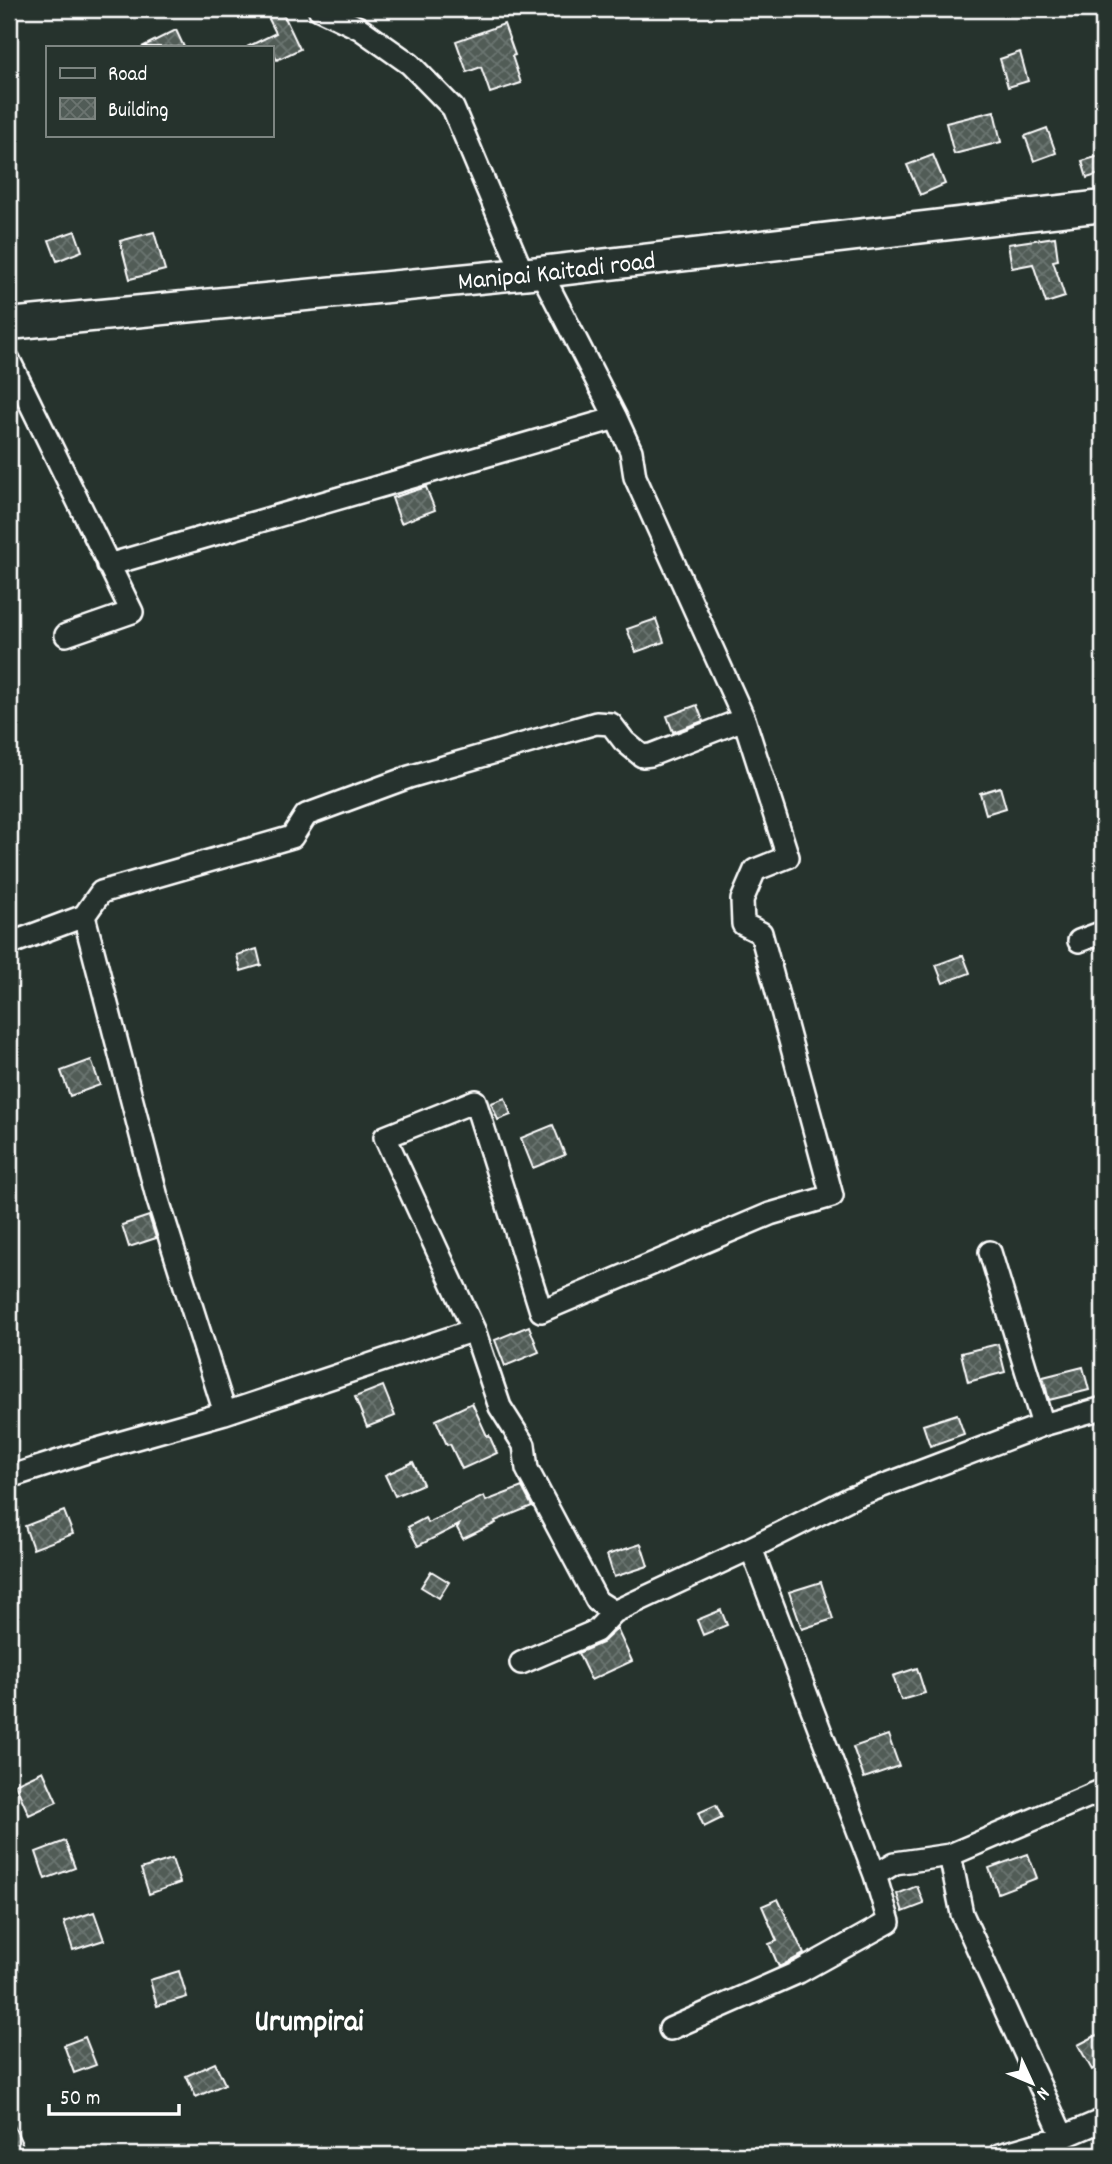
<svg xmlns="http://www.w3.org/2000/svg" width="1112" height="2164" font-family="Dekko,sans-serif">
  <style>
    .building { fill: url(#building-cross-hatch); stroke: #fff; stroke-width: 2 }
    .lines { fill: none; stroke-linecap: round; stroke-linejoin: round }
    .minor-casing { stroke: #fff; stroke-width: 26 }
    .secondary-casing { stroke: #fff; stroke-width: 35 }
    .minor { stroke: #26332d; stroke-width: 21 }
    .secondary { stroke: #26332d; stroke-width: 30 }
    .labels { text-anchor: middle; stroke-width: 5; stroke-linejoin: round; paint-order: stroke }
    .street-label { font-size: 26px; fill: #fff; stroke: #26332d }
    .quarter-label { font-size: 30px; font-weight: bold; fill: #fff; stroke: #26332d }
  </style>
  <defs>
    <pattern id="building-cross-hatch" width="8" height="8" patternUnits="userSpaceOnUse" patternTransform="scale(1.75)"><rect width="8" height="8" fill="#515c57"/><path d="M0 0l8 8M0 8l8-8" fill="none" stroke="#6b7470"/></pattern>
  </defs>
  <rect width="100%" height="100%" fill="#26332d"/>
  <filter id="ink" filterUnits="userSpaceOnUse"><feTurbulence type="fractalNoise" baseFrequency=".0143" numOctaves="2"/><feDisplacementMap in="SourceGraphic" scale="14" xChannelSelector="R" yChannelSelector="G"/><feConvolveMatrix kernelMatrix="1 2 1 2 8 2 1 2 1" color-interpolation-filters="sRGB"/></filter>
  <g filter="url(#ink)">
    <!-- building -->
    <path class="building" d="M 264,9 L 281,9 L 300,49 L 277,60 L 272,47 L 247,47 L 276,33 Z
      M 504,24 L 515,55 L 512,56 L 521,83 L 490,93 L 481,67 L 467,72 L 456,41 Z
      M 176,30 L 184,47 L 142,47 Z
      M 1020,52 L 1028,81 L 1008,87 L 1000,59 Z
      M 994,111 L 1001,142 L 954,154 L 946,123 Z
      M 1047,128 L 1056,153 L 1034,161 L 1025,136 Z
      M 933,155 L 945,184 L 920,195 L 907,165 Z
      M 1103,155 L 1103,173 L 1087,178 L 1082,161 Z
      M 75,231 L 82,251 L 57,261 L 49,240 Z
      M 154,232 L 165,270 L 130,279 L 120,241 Z
      M 1055,237 L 1058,260 L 1053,261 L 1065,297 L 1046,303 L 1033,264 L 1012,268 L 1008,244 Z
      M 426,487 L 435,510 L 401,523 L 392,498 Z
      M 656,619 L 664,642 L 636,652 L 627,629 Z
      M 697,705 L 703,721 L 673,732 L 667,716 Z
      M 1000,787 L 1006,808 L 986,814 L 980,793 Z
      M 257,949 L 261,965 L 241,971 L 237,955 Z
      M 963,955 L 970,973 L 943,983 L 936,965 Z
      M 91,1060 L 100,1085 L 70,1096 L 61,1071 Z
      M 505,1098 L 511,1115 L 498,1120 L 491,1103 Z
      M 553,1125 L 565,1155 L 533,1168 L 521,1138 Z
      M 149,1216 L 156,1238 L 129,1247 L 122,1225 Z
      M 529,1326 L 539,1352 L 505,1366 L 495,1340 Z
      M 998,1344 L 1005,1372 L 968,1382 L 961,1353 Z
      M 1083,1367 L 1089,1390 L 1049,1400 L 1043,1377 Z
      M 383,1386 L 395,1416 L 367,1427 L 355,1397 Z
      M 472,1403 L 487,1436 L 489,1435 L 497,1453 L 462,1469 L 450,1444 L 447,1445 L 436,1420 Z
      M 957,1414 L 964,1434 L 930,1446 L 923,1425 Z
      M 413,1462 L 423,1484 L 395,1496 L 385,1475 Z
      M 522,1487 L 532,1506 L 495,1521 L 496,1523 L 463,1539 L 457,1528 L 459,1525 L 418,1546 L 408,1527 L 425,1518 L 428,1523 L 484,1496 L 486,1501 Z
      M 64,1511 L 73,1534 L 33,1549 L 25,1526 Z
      M 641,1544 L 648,1566 L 614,1577 L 607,1555 Z
      M 431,1571 L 449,1582 L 439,1598 L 421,1587 Z
      M 821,1582 L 833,1619 L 802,1629 L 789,1592 Z
      M 721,1610 L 727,1625 L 703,1635 L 697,1620 Z
      M 617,1629 L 632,1661 L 591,1680 L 578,1653 L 602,1643 Z
      M 917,1668 L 925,1693 L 901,1700 L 893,1676 Z
      M 888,1735 L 899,1766 L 864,1778 L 853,1747 Z
      M 43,1771 L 57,1802 L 29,1815 L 15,1784 Z
      M 716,1805 L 722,1818 L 704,1827 L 698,1813 Z
      M 65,1841 L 75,1868 L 45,1879 L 36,1852 Z
      M 1028,1854 L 1037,1878 L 998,1893 L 989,1868 Z
      M 172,1859 L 180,1883 L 149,1894 L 141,1869 Z
      M 917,1886 L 924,1904 L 903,1912 L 897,1894 Z
      M 778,1899 L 804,1954 L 779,1967 L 769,1944 L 777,1941 L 762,1906 Z
      M 94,1912 L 104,1940 L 73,1950 L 64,1922 Z
      M 179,1971 L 187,1997 L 157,2006 L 150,1980 Z
      M 1103,2032 L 1103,2064 L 1092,2070 L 1078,2045 Z
      M 85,2037 L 96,2065 L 74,2073 L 64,2045 Z
      M 215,2063 L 225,2084 L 196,2097 L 186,2076 Z
      M 9,2115 L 26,2152 L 19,2155 L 9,2155 Z"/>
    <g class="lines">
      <defs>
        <path id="minor" d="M 319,9 L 359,28 L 410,64 L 453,108 L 523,274
          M 9,360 L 132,612 L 66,635
          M 108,565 L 616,418 L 541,272
          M 1079,941 L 1103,932
          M 9,944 L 84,916
          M 990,1252 L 1043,1425
          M 474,1330 L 225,1413 L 157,1197 L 84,916 L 101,892 L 292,837 L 306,815 L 409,777 L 596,723 L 611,724 L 624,741 L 642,756 L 651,755 L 744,719
          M 9,1477 L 87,1452 L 225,1413
          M 614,1612 L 597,1601 L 527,1469 L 524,1445 L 500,1407 L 474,1330 L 385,1137 L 475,1101 L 541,1311 L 770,1214 L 832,1196 L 761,933 L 743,924 L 742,900 L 755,870 L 788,857 L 744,719 L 635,477 L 631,451 L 616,418
          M 521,1663 L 596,1631 L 614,1612 L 751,1548
          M 875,1875 L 895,1863 L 950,1855
          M 670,2029 L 799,1972 L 889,1922 L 875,1875 L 751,1548 L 851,1498 L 1043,1425 L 1103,1408
          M 1063,2137 L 1103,2120
          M 999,2155 L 1063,2137 L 962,1914 L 950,1855 L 1103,1790"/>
        <g id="secondary">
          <path id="s1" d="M 9,324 L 541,272 L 1103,206"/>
        </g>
      </defs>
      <!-- minor casing -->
      <use href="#minor" class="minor-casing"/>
      <!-- secondary casing -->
      <use href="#secondary" class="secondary-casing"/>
      <!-- minor -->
      <use href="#minor" class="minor"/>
      <!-- secondary -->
      <use href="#secondary" class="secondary"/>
    </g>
  </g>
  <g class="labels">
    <!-- street labels -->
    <g class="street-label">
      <text dy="9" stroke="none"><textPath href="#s1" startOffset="550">Manipai Kaitadi road</textPath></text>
    </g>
    <!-- quarter labels -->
    <g class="quarter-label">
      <text x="309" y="2030">Urumpirai</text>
    </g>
  </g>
  <!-- margin -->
  <rect width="1112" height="2164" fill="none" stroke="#26332d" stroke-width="35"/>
  <rect x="18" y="18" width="1077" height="2129" fill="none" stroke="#fff" stroke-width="2.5" filter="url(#ink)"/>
  <!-- legend -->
  <rect x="46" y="46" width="228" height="91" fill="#26332d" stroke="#7d8581" stroke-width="2"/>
  <rect x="60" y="68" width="35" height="10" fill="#26332d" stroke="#7d8581" stroke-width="2"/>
  <text x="108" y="80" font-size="21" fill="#ffffff">Road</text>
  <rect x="60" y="98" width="35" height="21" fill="url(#building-cross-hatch)" stroke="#7d8581" stroke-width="2"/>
  <text x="108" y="116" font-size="21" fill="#ffffff">Building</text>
  <!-- north arrow -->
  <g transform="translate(1032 2083) rotate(134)" stroke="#26332d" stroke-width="5" paint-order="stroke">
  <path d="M0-5L12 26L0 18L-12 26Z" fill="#ffffff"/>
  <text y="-10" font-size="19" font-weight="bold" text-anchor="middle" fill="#ffffff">N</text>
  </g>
  <!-- scale -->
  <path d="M49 2104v10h130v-10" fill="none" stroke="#ffffff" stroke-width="3.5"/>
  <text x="60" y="2104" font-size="21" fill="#ffffff" stroke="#26332d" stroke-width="5" paint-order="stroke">50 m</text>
</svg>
